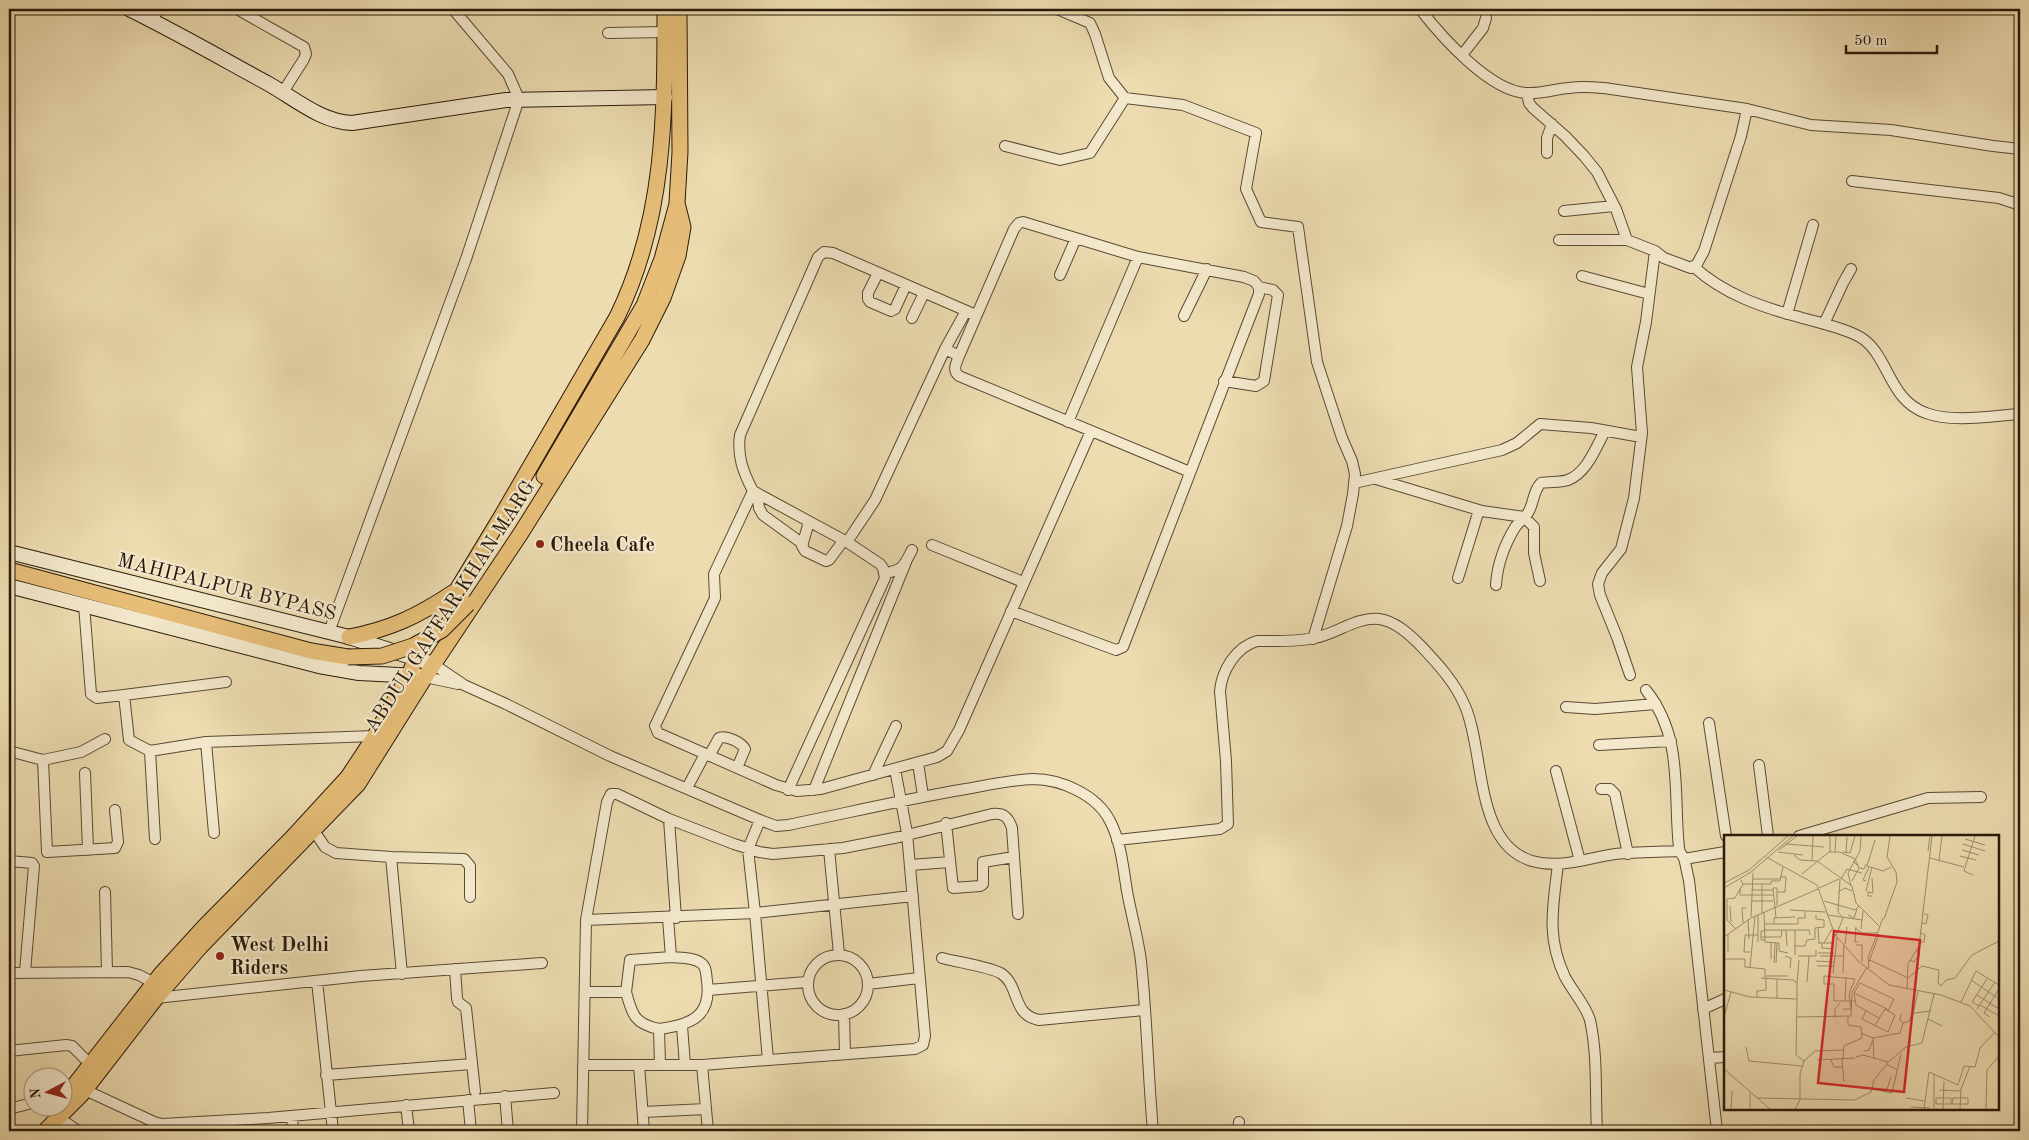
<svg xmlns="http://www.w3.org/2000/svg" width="2029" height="1140" font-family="'Old Standard TT',serif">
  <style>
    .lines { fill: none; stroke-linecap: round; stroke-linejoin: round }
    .street-casing { stroke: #594a33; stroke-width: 12 }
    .secondary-casing { stroke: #281909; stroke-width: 16 }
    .primary-casing { stroke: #281909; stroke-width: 17 }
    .street { stroke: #f3e8cc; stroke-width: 10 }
    .secondary { stroke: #f3e8cc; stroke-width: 14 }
    .primary { stroke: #e6be78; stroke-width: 15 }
    .primary-bridge-casing { stroke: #281909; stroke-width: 17; stroke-linecap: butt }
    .primary-bridge { stroke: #e6be78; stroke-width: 15 }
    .poi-dot { fill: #8f2418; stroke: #f3e8cc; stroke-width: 2 }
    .labels { text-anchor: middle; stroke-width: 4.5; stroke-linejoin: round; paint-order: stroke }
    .poi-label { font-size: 20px; font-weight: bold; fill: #281909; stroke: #f3e8cc; text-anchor: start }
    .street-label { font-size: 20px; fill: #281909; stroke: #f3e8cc }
    .inset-road { fill: none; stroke: #9e8e6d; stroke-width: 1 }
    .view { fill: #d62828; fill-opacity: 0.15; stroke: #d62828; stroke-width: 2.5 }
    .inset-edge { fill: none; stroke: #281909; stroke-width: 2.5 }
  </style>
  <rect width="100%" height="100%" fill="#ecdcb0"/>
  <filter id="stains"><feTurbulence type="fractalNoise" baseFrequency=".004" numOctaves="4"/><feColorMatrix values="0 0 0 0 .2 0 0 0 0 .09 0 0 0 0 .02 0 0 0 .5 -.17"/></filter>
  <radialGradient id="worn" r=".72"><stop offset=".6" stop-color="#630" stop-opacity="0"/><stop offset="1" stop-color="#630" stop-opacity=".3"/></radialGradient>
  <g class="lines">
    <defs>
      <path id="street" d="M 237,9 L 304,47 L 306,54 L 304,59 L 283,92
        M 1057,9 L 1090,23 L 1095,34 L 1109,78 L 1125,98
        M 1420,9 C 1441,36 1490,92 1527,93 C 1541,94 1555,89 1569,88 C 1581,86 1592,87 1604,88 L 1747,109 L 1811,125 L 1891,130 L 1993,146 L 2020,149
        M 152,20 L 159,9
        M 608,33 L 665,32
        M 1462,55 L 1483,28 L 1486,18
        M 1527,93 L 1529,103 L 1533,108 L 1565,136 L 1584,156 L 1597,172 L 1616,209 L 1627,240 L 1655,251 L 1664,258 L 1691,268 L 1697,264 L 1704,251 L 1741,136 L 1747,109
        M 1005,146 L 1060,160 L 1090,153 L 1125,98 L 1183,105 L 1256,133 L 1246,189 L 1261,222 L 1298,227 L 1317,362 L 1342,438 L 1352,461 L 1355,474 L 1353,494 L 1347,526 L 1313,639
        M 1547,153 L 1547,138 L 1552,124
        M 1852,181 L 1999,198 L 2020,205
        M 1564,211 L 1614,206
        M 1559,240 L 1627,240
        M 1694,267 C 1724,294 1761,307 1799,317 C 1819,323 1842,327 1860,337 C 1889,354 1888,400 1926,413 C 1952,423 1992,416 2020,414
        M 878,273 L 868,293 L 868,299 L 870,302 L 891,311 L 895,309 L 906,285
        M 1060,275 L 1076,238
        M 1582,276 L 1649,294
        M 1787,314 L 1813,225
        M 976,315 L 833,253 L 824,252 L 818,257 L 740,435 C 737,456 743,472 753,491 L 714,574 L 715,598 L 655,726 L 658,733 L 776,785 L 797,791 L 821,789 L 937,757 L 947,751 L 959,730 L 1091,431
        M 1184,316 L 1207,269
        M 912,318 L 924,293
        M 1824,324 L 1843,283 L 1851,269
        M 945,349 L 959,356 C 956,364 952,370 959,376 L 1190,472
        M 959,356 L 1014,229 L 1019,223 L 1023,222 L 1138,257 L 1244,277 L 1254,281 L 1259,287 L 1259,294 L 1123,647 L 1116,650 L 1011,611
        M 1224,381 L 1256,386 L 1264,381 L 1278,295 L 1273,290 L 1259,287
        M 1068,422 L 1138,257
        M 1376,479 L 1482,511 L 1524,517 L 1534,527 L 1534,553 L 1540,581
        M 1354,483 L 1502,450 L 1517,443 L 1540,424 L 1591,428 L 1641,437
        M 753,491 L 847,542 L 880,564 L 883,568 L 885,578 L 788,790
        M 757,493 L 759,508 L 763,515 L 803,544
        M 809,522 L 802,546 L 805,551 L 826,561 L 829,560 L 844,540
        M 847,542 L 875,500 L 945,349 L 966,311
        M 932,545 L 1023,582
        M 885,573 C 903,570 904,566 912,550
        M 1458,578 L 1479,510
        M 1496,585 C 1497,565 1505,543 1516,526 C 1520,521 1526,517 1529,511 C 1534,502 1533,491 1541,483 C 1550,481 1559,483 1568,480 C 1587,473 1596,447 1605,431
        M 84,605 L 91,694 L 97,698 L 124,695 L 129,740 L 150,751
        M 329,632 L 466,259 L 519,99 L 508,74 L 453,9
        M 433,664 L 464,685 L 506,704 L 610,756 L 760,820 L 776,826 L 788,825 C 847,813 906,799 966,789 C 988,785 1011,780 1033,779 C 1061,779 1097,795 1110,821 C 1121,842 1123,867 1127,891 C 1131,914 1138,937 1141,961 C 1147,1018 1148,1075 1153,1131
        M 1630,675 L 1617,637 L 1600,595 L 1598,584 L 1602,573 L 1621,549 L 1634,498 L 1642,433 L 1637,367 L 1646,322 L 1655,251
        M 425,677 L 458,684
        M 1646,690 C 1684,738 1673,792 1679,848 C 1679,853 1682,854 1684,858 C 1686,865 1687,873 1689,880 L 1717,1131
        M 124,695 L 226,682
        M 1566,707 L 1595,709 L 1656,704
        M 1709,723 L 1726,836
        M 206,742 L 214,833
        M 1599,745 L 1671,741
        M 9,751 L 43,760 L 81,752 L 105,739
        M 709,756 L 719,738 C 726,735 741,742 745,749 L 737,768
        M 43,760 L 47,852 L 115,848 L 118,842 L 115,810
        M 918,763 L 923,796
        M 1759,765 L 1768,836
        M 1556,771 L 1580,861
        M 85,773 L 88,850
        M 873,775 L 896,726
        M 687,788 L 705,754
        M 1601,789 L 1610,789 L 1615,794 L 1628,854
        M 814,790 L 906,562
        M 669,819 L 676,918
        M 760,820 L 748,849 L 755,913 L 768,1060
        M 946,823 L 953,888 L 980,886 L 983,884 L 983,862 L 1014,857
        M 314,831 L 325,847 L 336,853 L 391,857 L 402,974
        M 1799,836 L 1928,798 L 1981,797
        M 155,839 L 150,751 L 206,742 L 375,736
        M 1117,840 L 1220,829 L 1228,824 L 1226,761 L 1220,691 C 1222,670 1236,647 1257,641 C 1276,641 1296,642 1314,638 C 1337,634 1355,617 1379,619 C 1395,621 1409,634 1420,645 C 1437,663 1455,682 1465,706 C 1485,752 1474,844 1532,861 C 1560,869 1587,858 1615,854 C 1636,852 1658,852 1679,851
        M 829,849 L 839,954
        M 391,857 L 464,859 L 470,866 L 470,897
        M 1684,859 L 1725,852
        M 9,861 L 32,863
        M 1558,864 C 1553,907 1546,937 1565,977 C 1573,992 1585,1004 1590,1020 C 1598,1056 1595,1095 1597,1131
        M 910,865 L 950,862
        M 105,892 L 107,972
        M 586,920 L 755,913 L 913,896
        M808 985a30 30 0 1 1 60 0a30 30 0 1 1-60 0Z
        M 942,958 C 956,962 992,967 1002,974 C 1020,987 1012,1015 1039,1020 L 1144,1010
        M 455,969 L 457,998 L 458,1002 L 466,1008 L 475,1091
        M 25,972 L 34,866 L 32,863
        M 9,973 L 128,972 L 139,975 L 154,983
        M 317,981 L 333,1131
        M 868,984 L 919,978
        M 708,990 L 807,982
        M 585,992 L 626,992 C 632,1015 635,1024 659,1029
        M 626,992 L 630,960 L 671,957 L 668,918
        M 156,998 L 361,976 L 542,963
        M 1703,1009 L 1725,999
        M 844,1014 L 845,1054
        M 682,1026 L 685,1065
        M 9,1051 L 66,1045 L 72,1046 L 91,1065
        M 1710,1058 L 1725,1057
        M 583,1065 L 702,1065
        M 639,1065 L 644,1131
        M 660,1065 L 659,1029 C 690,1025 712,1017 707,981 C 706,975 707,967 701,963 C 693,957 680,958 671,957
        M 326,1075 L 472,1064
        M 85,1090 L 154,1122 L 162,1124 L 268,1118 L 554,1093
        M 505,1096 L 508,1131
        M 468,1100 L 471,1131
        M 406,1105 L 409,1131
        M 9,1109 L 32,1103
        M 643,1112 L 706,1109
        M 292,1116 L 293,1131
        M 59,1118 L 78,1131
        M 240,1120 L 241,1131
        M 582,1131 L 586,920 L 607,802 L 611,794 L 617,794 L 669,819 L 734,844 L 759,852 L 773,854 L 843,848 L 899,837 L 992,814 C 1003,813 1008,816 1012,828 L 1018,914
        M 708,1131 L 702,1065 L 915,1049 L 923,1045 L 925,1036 L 907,833 L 895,769
        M 1238,1131 L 1239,1122"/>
      <path id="secondary" d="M 129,9 C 176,32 221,58 267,83 C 294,98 321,122 352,123 L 506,100 L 665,97
        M 9,552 L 349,637 L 433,664
        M 9,586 L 319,666 L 359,673 L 419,676"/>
      <path id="primary" d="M 544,476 L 644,305 L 662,259 L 677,204
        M 9,570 L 311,651 L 348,657
        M 349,637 C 391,629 418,616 454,592
        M 62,1101 L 161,974 L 205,926 L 291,839 L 348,777 L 375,736 L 409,675 L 416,658 L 501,517 L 617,317 C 665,219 665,116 665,9
        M 45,1131 L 81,1095 L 156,998 L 200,947 L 358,784 L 427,674 L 521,533 L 642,340 L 663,298 L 678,256 L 683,227 L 677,203 L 680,152 L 679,9"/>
    </defs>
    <!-- street casing -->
    <use href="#street" class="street-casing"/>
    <!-- secondary casing -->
    <use href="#secondary" class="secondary-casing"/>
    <!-- primary casing -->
    <use href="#primary" class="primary-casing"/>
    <!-- street -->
    <use href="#street" class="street"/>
    <!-- secondary -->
    <use href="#secondary" class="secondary"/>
    <!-- primary -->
    <use href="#primary" class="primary"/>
    <defs>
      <path id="primary-bridge" d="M 348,657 L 382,656 L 413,646 L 442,630 L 468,604"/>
    </defs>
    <!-- primary-bridge casing -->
    <use href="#primary-bridge" class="primary-bridge-casing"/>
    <!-- primary-bridge -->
    <use href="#primary-bridge" class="primary-bridge"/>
  </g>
  <!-- markers -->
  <g class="poi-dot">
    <circle cx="540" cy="544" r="5"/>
    <circle cx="220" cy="956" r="5"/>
  </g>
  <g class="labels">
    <!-- poi labels -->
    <g class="poi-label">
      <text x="550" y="551">Cheela Cafe</text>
      <text x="230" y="951">West Delhi<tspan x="230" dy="23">Riders</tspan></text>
    </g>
    <!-- street labels -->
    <g class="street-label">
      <text transform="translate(227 586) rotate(14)" y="7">MAHIPALPUR BYPASS</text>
      <text transform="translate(449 606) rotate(-57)" y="7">ABDUL GAFFAR KHAN MARG</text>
    </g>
  </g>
  <!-- overview -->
  <g transform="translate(1724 835)">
    <rect width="275" height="275" fill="#ecdcb0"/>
    <path class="inset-road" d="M 241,4 L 261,10M 151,5 L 143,31 L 159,36 L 167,32M 62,9 L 100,12M 239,9 L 261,16M 55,15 L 73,1M 238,15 L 255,20M 204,16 L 206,1M 54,17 L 79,20M 106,17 L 106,1M 111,17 L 112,1M 119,17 L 126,18 L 131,1M 122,18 L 123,2M 70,20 L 76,25 L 93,26M 236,21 L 252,25M 42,22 L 93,50 L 111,100 L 134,126 L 165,150 L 217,160 L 246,171 L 275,202M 206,23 L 240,32M 88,25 L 89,1M 215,25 L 218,1M 93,26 L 128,51 L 132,68 L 155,91M 129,26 L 136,33 L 140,34 L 142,29M 78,39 L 105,17 L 116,17 L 131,24M 249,40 L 240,36 L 251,1M 29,44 L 56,44M 117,44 L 123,34 L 138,38M 17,45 L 19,49 L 47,49 L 47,46 L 56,46 L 59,32M 128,46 L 135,33 L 131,24M 142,46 L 139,45 L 145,32M 0,48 L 25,35 L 64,1M 127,51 L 124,38 L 136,16 L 137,1M 0,53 L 27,37 L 69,1M 95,53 L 115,44M 16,54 L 16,60 L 49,60M 28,55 L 49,55M 142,56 L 148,32M 53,57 L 61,57 L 62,42 L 56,42M 114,57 L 121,53 L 128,56M 148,61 L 144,61 L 144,57 L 149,58 L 148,43M 28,66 L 49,66M 100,66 L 131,75 L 135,71M 6,71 L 7,87M 66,75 L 102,77M 40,77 L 41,107 L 55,108 L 55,116 L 64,118M 38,78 L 38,49M 104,80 L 138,85M 124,80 L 130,83 L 133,74M 27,82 L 29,38M 52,83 L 49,53 L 53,53 L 53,70M 24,84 L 25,104M 160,84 L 173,47 L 172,37 L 163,22 L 166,1M 19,88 L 18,73 L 22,73M 198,88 L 202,89 L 204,80 L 200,79M 41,89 L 74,89 L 74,83 L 81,83 L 81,76M 50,89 L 50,83 L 71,82M 132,92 L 131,107 L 134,107M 94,93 L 95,108M 131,93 L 138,98 L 153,98M 12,94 L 3,85 L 3,64 L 11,63 L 19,49M 137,94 L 139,76M 41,95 L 85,95 L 86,100M 62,95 L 63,111M 112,101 L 119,83 L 114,77 L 116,44M 0,102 L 27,83 L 94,54M 37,102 L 57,102 L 58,95M 41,105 L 37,105 L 37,96 L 41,96M 34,107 L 34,80M 196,107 L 200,107 L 201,100 L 197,98M 94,108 L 110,108M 98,108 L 98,113 L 109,114M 100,108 L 108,94M 121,109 L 123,92M 132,110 L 138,110 L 138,127M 70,111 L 81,111 L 83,105 L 91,104 L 91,93 L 100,92 L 100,85 L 92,84 L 92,80M 4,117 L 4,99M 26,117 L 20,117 L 21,100 L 34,100M 94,118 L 110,118M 71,120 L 71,95M 61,121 L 67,123 L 66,133M 74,121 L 92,121 L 92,115M 96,121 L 119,121M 0,124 L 21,124 L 21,132 L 41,134 L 41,143M 47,124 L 47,108M 146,125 L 184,143 L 198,131 L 215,135 L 214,148 L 217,151 L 222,145 L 231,143 L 248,120 L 275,106M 186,125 L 190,127 L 196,119 L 193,116M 92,126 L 110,127M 145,127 L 155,99M 50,128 L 51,108M 52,128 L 53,108M 93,131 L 110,131M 26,132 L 31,81M 145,133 L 144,123 L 159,83M 109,138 L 113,103M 119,138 L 120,110M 41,141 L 64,141M 37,143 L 69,145 L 73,148 L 73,164M 247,145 L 275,164M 83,147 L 85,121M 73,148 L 75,125M 183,154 L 184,129 L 195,111 L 208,1M 0,155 L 26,162 L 73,164 L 72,220 L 80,226 L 76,239 L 76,265 L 71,274M 130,158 L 163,174M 253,160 L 275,174M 33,163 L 33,156 L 42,155 L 42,143M 53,164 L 53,144M 121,166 L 122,142M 237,167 L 252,136 L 275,150M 256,170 L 275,181M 255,171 L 248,167 L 263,144M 119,174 L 127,174 L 127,173 L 126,169 L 126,166 L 125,161 L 126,156 L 131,144 L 100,141 L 100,149 L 110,149 L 110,166 L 131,166M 253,174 L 271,147M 142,176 L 138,184 L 164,197 L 171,180 L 161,174M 190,178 L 207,176M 0,182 L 7,157M 73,182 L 127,181 L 128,157 L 143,132M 266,182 L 260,178 L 275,154M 111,183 L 111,174 L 116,168M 155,183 L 132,170 L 130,158 L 136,148 L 170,164 L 164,176M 204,184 L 218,191M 179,188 L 185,186 L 189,179 L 194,156M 151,190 L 161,174M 137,198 L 149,203 L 176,198 L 179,188 L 176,185 L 177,179M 149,203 L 150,224M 22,212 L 25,226 L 78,231M 140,216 L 145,215 L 149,205M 132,222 L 139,220 L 164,227M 118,224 L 120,247M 119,224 L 120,211 L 138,203 L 137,192 L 124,190 L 124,182M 93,225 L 131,223M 107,225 L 110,232 L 119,232M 80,226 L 91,216 L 119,215M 0,234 L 46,274M 174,235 L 162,229 L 182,212 L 198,208 L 210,159M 149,254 L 168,258 L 177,219M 215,255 L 237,256M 162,257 L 167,242M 33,263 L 131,265 L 147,257 L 150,245 L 162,230M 182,263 L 200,266M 212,263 L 227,263 L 227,269 L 212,269 ZM 229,263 L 244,263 L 244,269 L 228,269 ZM 187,272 L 206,273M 7,274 L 8,256M 26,274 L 26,258M 200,274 L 205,237 L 234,250 L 240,231 L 251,232 L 256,213 L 271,197M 210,274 L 210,239M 219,274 L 220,246M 236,274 L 237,254 L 246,231M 262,274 L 263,235 L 275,221"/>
    <path class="view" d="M 110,96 L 196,105 L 180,257 L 94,248 Z"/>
    <rect width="275" height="275" class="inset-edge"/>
  </g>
  <!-- margin -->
  <rect width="2029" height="1140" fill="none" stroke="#ecdcb0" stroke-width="30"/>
  <rect x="10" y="10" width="2009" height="1120" fill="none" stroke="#281909" stroke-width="2.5"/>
  <rect x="15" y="15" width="1999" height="1110" fill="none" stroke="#281909"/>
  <!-- north arrow -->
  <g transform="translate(48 1092) rotate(264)"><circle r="24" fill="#f3e8cc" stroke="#a2957e"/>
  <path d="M0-4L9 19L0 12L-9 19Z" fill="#8f2418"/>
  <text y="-8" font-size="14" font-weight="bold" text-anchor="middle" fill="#281909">N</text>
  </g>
  <!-- scale -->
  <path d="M1846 45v8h91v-8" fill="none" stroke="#281909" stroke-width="2.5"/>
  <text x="1854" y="45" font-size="15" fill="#281909" stroke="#f3e8cc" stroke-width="4" paint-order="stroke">50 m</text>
  <rect width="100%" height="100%" filter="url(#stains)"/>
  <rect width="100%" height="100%" fill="url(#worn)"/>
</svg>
